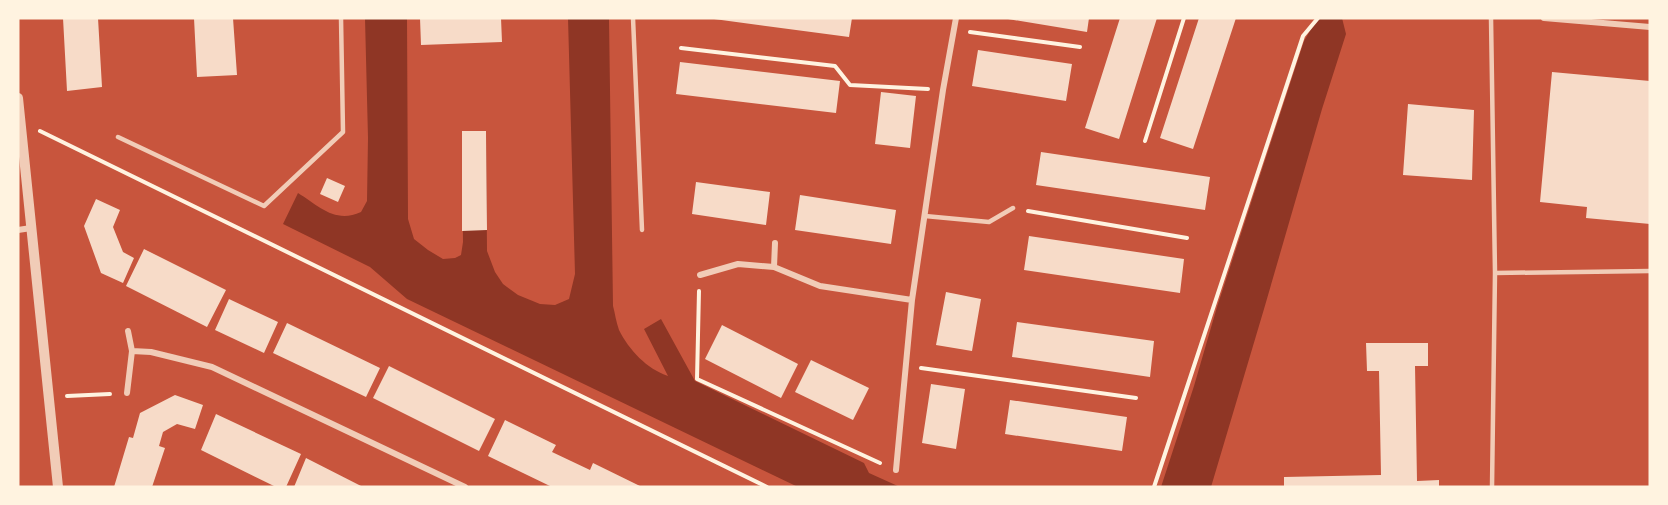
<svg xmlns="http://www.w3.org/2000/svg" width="1668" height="505" font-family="'PT Sans',sans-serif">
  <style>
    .water { fill: #8f3625 }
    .building { fill: #f7dbc8 }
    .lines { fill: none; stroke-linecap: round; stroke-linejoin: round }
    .path { stroke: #fff3e0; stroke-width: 4 }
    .service { stroke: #f1ccb7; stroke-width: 4.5 }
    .minor { stroke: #f1ccb7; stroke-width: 6 }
    .tertiary { stroke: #f1ccb7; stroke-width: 10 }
  </style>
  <rect width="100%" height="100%" fill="#c8553d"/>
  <!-- water -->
  <path class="water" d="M 365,18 L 407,18 L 408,219 L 414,239 L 428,250 L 443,259 L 455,258 L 461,255 L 463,242 L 462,131 L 486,131 L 487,251 L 495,272 L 503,284 L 518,295 L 540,304 L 555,305 L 569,299 L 575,274 L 568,18 L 609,18 L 613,306 C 615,313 616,322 619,330 C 629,350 647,369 668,376 L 644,329 L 661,319 L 695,381 L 864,463 L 869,473 L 900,487 L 798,487 L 407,299 L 370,267 L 283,224 L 298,193 C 319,206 335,224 361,212 L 367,201 L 368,138 Z
    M 1320,18 L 1342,18 L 1346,34 L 1322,109 L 1264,309 L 1211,487 L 1161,487 L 1194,386 L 1217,307 L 1304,41 L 1314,24 Z"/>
  <!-- building -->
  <path class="building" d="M 63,18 L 98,18 L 102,87 L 67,91 Z
    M 194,18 L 233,18 L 237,75 L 197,77 Z
    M 420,18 L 501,18 L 502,42 L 421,45 Z
    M 714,18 L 852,18 L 849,37 L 714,19 Z
    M 1008,18 L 1089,18 L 1087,32 L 1008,19 Z
    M 1120,18 L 1157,18 L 1119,139 L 1085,128 Z
    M 1199,18 L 1236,18 L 1193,149 L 1160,138 Z
    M 978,50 L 1072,64 L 1066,101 L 972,86 Z
    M 680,62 L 840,81 L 836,113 L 676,94 Z
    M 1552,72 L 1650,81 L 1650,224 L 1586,218 L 1587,207 L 1540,202 Z
    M 881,92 L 916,96 L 910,148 L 875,144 Z
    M 1408,104 L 1474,110 L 1472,180 L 1403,175 Z
    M 462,131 L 486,131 L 487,230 L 462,231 Z
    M 1041,152 L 1210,177 L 1205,210 L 1036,185 Z
    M 327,178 L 345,186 L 338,202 L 320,194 Z
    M 696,182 L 770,192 L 766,225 L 692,214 Z
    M 800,195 L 896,210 L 891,244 L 795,230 Z
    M 96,199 L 120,210 L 113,227 L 123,252 L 134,258 L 123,283 L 101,273 L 84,226 Z
    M 1029,236 L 1184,259 L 1180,293 L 1024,270 Z
    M 144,249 L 226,290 L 207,327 L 126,286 Z
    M 946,292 L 981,299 L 972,351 L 936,345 Z
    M 229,299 L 278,322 L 264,353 L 215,330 Z
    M 1017,322 L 1154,341 L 1150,377 L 1012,357 Z
    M 287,323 L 380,368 L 366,397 L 273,353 Z
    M 722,325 L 798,364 L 781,398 L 705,359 Z
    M 1366,343 L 1428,343 L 1428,366 L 1415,366 L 1417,481 L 1439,480 L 1439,487 L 1284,487 L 1284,477 L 1381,475 L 1379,371 L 1367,371 Z
    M 811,360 L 869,388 L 853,420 L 795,392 Z
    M 389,366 L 495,419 L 479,451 L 373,398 Z
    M 931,384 L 965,389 L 956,449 L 922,443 Z
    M 175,395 L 203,405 L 195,429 L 177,424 L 163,432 L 159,446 L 165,448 L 152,487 L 114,487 L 129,437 L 133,438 L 140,413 Z
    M 1010,400 L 1127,417 L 1122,451 L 1005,434 Z
    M 216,414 L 301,454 L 286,487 L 276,487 L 201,450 Z
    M 505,420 L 556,445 L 552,452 L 590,470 L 593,463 L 642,487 L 552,487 L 488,456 Z
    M 306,458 L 363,487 L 294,487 Z"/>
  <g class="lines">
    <!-- path -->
    <path class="path" d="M 970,32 L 1080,47
      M 681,48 L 835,66 L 850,85 L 928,89
      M 40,131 L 767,487
      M 1145,141 L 1184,18
      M 1028,211 L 1187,238
      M 699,291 L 697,379 L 880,463
      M 921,368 L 1136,398
      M 67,396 L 110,394
      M 1154,487 L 1303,36 L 1318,18"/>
    <!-- service -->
    <path class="service" d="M 633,18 L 642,230
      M 1491,18 L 1495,273 L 1492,487
      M 118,137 L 264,206 L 343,132 L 341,18
      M 925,216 L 989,222 L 1013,208
      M 1495,273 L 1650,271"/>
    <!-- minor -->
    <path class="minor" d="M 1544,18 L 1650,27
      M 18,230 L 31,228
      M 774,267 L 775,243
      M 700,275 L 738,264 L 774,267 L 820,286 L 912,300
      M 132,351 L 151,352 L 212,367 L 465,487
      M 127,393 L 132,351 L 128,331
      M 896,470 L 912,300 L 943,90 L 956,18"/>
    <!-- tertiary -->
    <path class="tertiary" d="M 18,98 L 58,487"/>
  </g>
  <!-- border -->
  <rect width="1668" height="505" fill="none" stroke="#fff3e0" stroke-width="39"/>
</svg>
